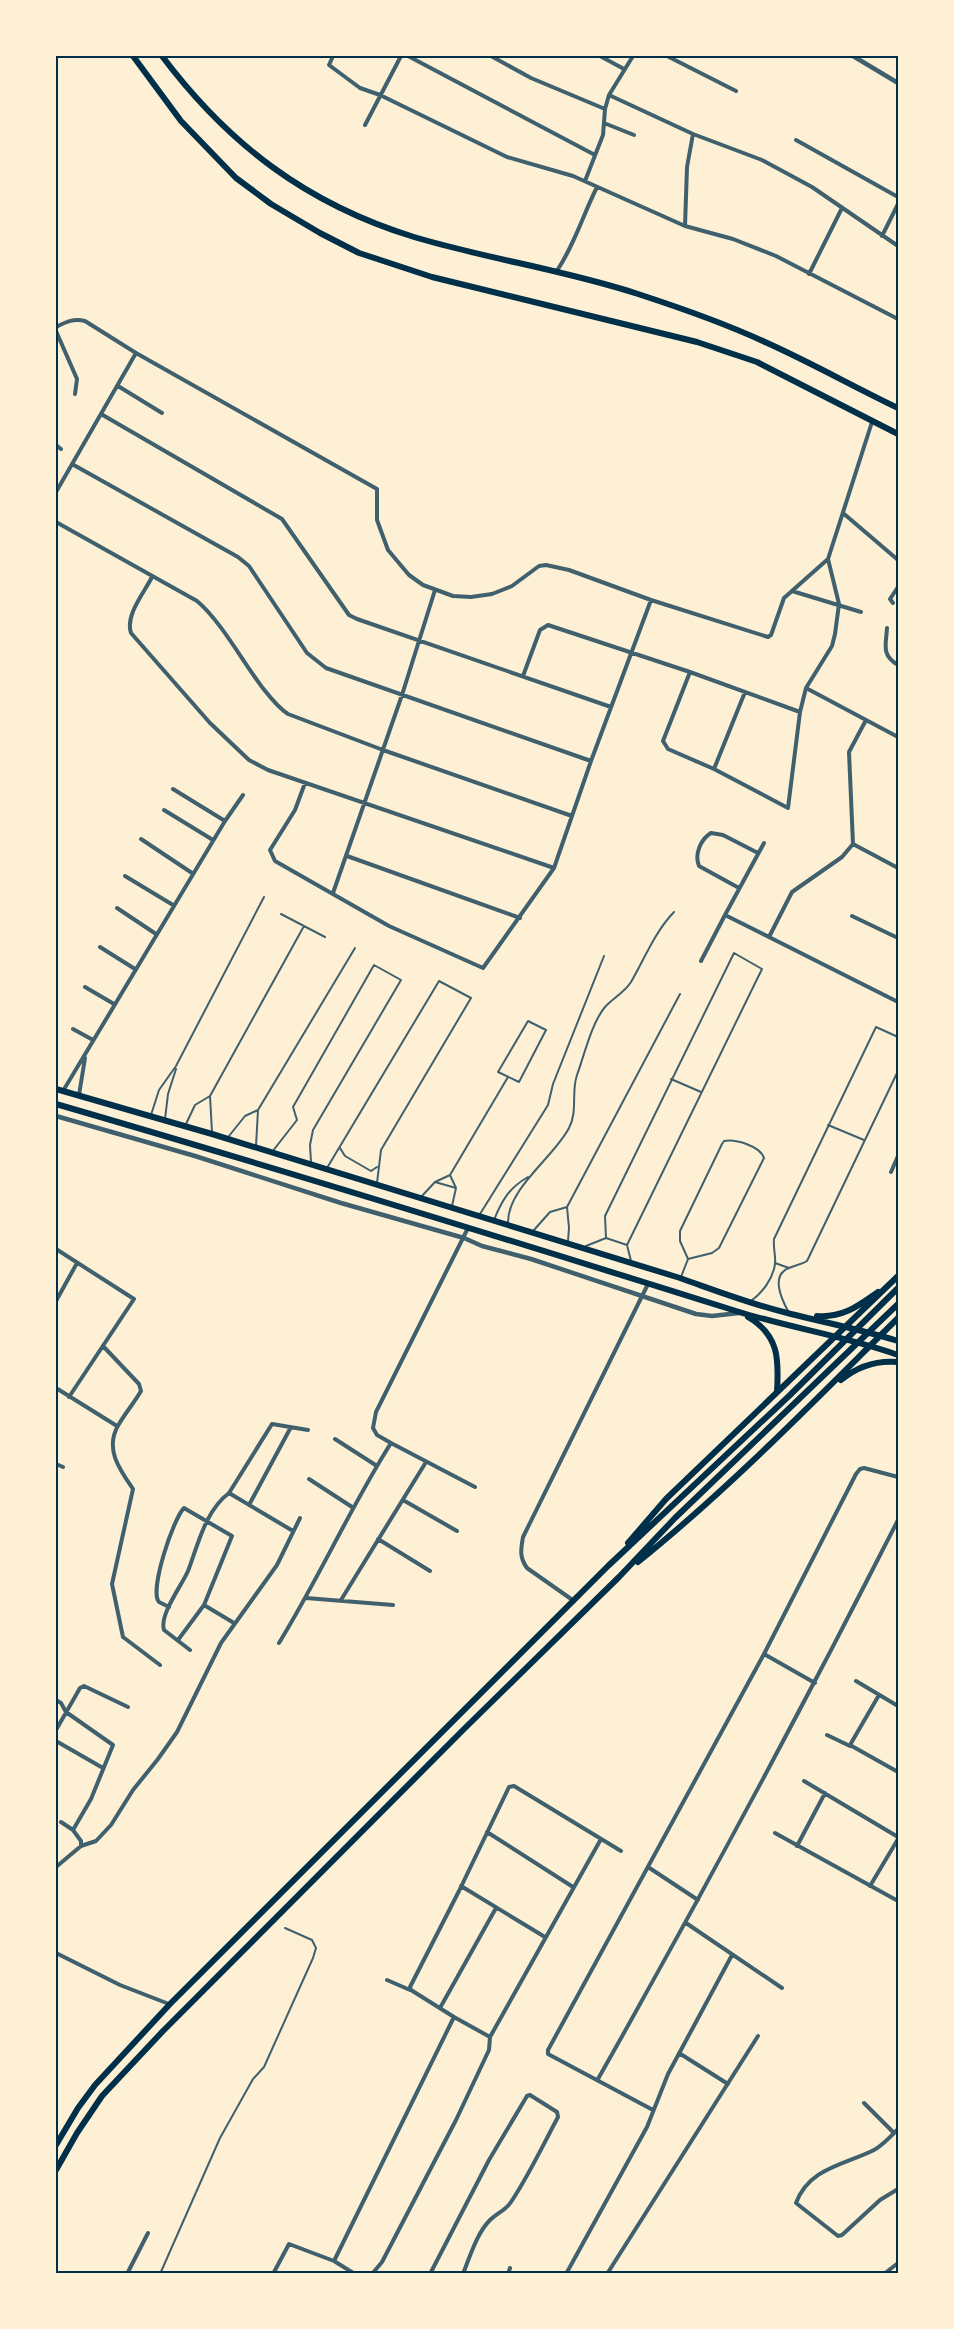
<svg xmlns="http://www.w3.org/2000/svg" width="954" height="2329" font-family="'Fira Sans',sans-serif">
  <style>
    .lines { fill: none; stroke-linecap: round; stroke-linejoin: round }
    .service { stroke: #3f606c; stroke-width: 2 }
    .minor { stroke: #3f606c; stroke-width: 4 }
    .tertiary { stroke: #3f606c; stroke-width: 4.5 }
    .primary { stroke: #003049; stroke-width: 6 }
    .neatline { fill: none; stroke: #003049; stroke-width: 2 }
  </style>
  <rect width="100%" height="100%" fill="#fdf0d5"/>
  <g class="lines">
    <!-- service -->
    <path class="service" d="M 281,914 L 325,937
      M 528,1021 L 546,1030 L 519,1082 L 498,1072 Z
      M 671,1079 L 701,1092
      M 210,1096 L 212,1132
      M 151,1115 L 159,1090 L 176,1066 L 264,897
      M 165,1119 L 168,1094 L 176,1069
      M 186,1124 L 195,1105 L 210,1096 L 304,926
      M 828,1125 L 864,1140
      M 229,1136 L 245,1116 L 258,1110 L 355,948
      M 256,1146 L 258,1110
      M 340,1148 L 345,1156 L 371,1171 L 377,1167
      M 272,1152 L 297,1120 L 293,1107 L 374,965 L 401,980 L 313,1130 L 310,1145 L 311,1162
      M 327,1168 L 439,981 L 471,998 L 381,1150 L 377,1183
      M 450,1175 L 456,1188 L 452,1206
      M 435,1182 L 456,1188
      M 421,1197 L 435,1182 L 450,1175 L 508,1077
      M 480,1214 L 548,1105 L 553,1084 L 604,956
      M 494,1220 C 502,1200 509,1188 528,1177
      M 508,1222 C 508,1188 554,1157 569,1128 C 578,1111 571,1092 577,1075 C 584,1056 592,1022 605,1007 C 613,998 624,993 631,982 C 645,958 654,933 674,912
      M 534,1230 L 550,1212 L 567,1207
      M 606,1238 L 605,1216 L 734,953 L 762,969 L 627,1245
      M 568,1241 L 569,1228 L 567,1207 L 680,994
      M 586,1246 L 606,1238 L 627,1245 L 631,1261
      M 775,1263 L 789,1268
      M 681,1277 L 688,1259 L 680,1241 L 680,1231 L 722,1144 L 724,1141 C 736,1139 760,1146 764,1158 L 719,1248 L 712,1253 L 688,1259
      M 751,1301 C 762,1293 773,1279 775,1264 C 776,1256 773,1248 774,1239 L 876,1027 L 898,1037
      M 788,1311 C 782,1300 770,1275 789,1268 C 795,1265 801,1265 807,1261 L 898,1071
      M 160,2274 L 220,2138 L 253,2079 L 264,2067 L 313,1958 L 316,1948 L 312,1940 L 285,1928"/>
    <!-- minor -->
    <path class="minor" d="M 333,56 L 329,65 L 360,88 L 380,95 L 507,157 L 573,176 L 685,226 L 733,239 L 776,256 L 898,319
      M 408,56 L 595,155
      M 491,56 L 531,78 L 605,109
      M 600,56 L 624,69
      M 667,56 L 736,91
      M 609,95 L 693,134 L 762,160 L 812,187 L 898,246
      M 604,123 L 634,135
      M 365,125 L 401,56
      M 796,140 L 898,197
      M 585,181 L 603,135 L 605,109 L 609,95 L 633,56
      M 685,226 L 687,167 L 693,134
      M 882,236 L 898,204
      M 556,272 C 573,248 583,215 597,187
      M 809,274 L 842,208
      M 56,327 C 66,322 73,318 85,321 L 136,353 L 377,489 L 377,520 L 388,550 L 409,575 L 423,585 L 453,596 L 471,597 L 492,594 L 512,586 L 539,566 L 546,565 L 569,570 L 651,600 L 768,637 L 771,635 L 784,598 L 828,559
      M 56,331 L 77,379 L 75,394
      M 118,386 L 162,413
      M 101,414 L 282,519 L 349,615 L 357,619 L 611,707
      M 56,445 L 61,449
      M 72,464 L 238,557 L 249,566 L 307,653 L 326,668 L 591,761
      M 56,492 L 136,353
      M 843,513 L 898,560
      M 56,522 L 197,601 C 220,620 243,662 262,687 C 270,697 277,707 288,714 L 383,750 L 572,816
      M 152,577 C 144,593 125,615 131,633 L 210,723 L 249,760 L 268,770 L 554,868
      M 792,591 L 861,612
      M 893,603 L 890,599 L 898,587
      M 887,628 C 886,645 881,655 898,665
      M 690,672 L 663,741 L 668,749 L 714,769 L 788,808 L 800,712 L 806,688 L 832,646 L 835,634 L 839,604 L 828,559 L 872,422
      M 523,676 L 540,630 L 548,625 L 690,672 L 800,712
      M 806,688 L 898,737
      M 714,769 L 745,692
      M 305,783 L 295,810 L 270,850 L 275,861 L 389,926 L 483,968 L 554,868 L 591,761 L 651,600
      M 164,810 L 213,840
      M 225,821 L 243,795
      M 141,839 L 192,873
      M 764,843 L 725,915 L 898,1002
      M 853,844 L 898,868
      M 347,856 L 520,918
      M 125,876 L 173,905
      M 739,888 L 699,866 C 694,854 701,839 711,833 L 723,835 L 758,853
      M 333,893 L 402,695 L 435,590
      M 117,908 L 156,934
      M 852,916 L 898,938
      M 769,937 L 792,892 L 842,857 L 853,844 L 849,752 L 866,720
      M 100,947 L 135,969
      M 701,961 L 725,915
      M 85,987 L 114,1004
      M 73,1029 L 93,1040
      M 63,1091 L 225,821 L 173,789
      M 79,1095 L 85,1058
      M 891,1172 L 898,1156
      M 468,1228 L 376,1412 L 373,1428 L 377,1435 L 391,1443 L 475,1487
      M 56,1249 L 134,1299 L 69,1397
      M 56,1301 L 77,1263
      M 103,1346 L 139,1384 L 141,1391 C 134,1403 126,1412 119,1424 C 104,1448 119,1469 133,1489 L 112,1584 L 123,1637 L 160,1665
      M 56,1388 L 117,1426
      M 335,1439 L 377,1466
      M 56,1464 L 63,1467
      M 309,1479 L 352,1507
      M 229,1493 L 293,1531
      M 403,1500 L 457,1531
      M 249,1505 L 291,1427
      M 378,1539 L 430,1571
      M 306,1598 L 393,1605
      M 341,1600 L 426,1462
      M 574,1601 L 527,1568 C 519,1557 521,1549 523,1537 L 648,1284
      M 204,1605 L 234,1623
      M 169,1607 L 159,1602 C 149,1591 173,1519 184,1508 L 232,1536 L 204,1605 L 178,1640
      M 279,1643 C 319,1578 350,1508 391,1443
      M 190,1650 L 164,1630 C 159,1615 182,1585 188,1571 C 198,1545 205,1511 229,1493 L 272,1424 L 308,1430
      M 764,1654 L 815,1683
      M 856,1681 L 898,1706
      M 879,1695 L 850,1745 L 898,1772
      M 56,1700 L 61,1703 L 66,1712 L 113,1745 L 91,1799 L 73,1830 L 81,1841 L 81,1846
      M 56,1730 L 80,1688 L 84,1686 L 128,1707
      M 827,1735 L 850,1746
      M 56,1741 L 103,1768
      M 804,1781 L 898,1837
      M 61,1822 L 73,1830
      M 487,1832 L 573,1887
      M 775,1833 L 898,1901
      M 797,1846 L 825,1793
      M 56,1867 L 81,1846 L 96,1841 L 111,1825 L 133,1790 L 158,1759 L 177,1732 L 221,1643 L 277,1565 L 300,1518
      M 648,1867 L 698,1900
      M 461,1886 L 545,1937
      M 870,1886 L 898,1839
      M 686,1923 L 782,1988
      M 56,1953 L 120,1985 L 169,2004
      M 387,1980 L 410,1990
      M 440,2008 L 496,1908
      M 490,2037 L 454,2017 L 411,1990 L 410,1987 L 459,1891 L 509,1787 L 514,1786 L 621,1851
      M 679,2053 L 728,2084
      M 598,2079 C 702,1895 802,1709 898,1520
      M 864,2103 L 894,2133
      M 653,2110 L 548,2054 L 548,2050 L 764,1654 L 856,1474 L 860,1469 L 864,1468 L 898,1477
      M 898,2129 C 891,2136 883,2145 874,2150 C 844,2165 809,2168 796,2203 L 838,2236 L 842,2235 L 880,2200 L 898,2189
      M 334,2261 L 454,2017
      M 127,2274 L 148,2233
      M 273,2274 L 289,2244 L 334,2261 L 355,2274
      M 372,2274 L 382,2262 L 456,2120 L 489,2050 L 490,2037 L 601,1839
      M 430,2274 L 489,2160 L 527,2096 L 530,2095 L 557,2112 L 558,2117 C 543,2145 529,2175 511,2202 C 505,2211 497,2213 490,2220 C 477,2233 470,2256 463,2274
      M 508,2274 L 510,2268
      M 566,2274 L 647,2127 L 668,2074 L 732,1955
      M 607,2274 L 758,2036
      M 884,2274 L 898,2263"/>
    <!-- tertiary -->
    <path class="tertiary" d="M 853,56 L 898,83
      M 56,1116 L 195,1156 L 341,1203 L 464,1238 L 482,1246 L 531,1259 L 696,1314 L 712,1316 L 739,1313"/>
    <!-- primary -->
    <path class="primary" d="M 133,56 L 181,121 L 236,178 L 271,204 L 320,233 L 359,253 L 432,277 L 697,342 L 757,362 L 898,434
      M 162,56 C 229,145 307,204 414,237 C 488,259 565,270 638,294 C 681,308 724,323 765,342 C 810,362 854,387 898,408
      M 56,1089 L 212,1134 L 680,1278 C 717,1291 753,1305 791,1314 C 827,1323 863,1330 898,1341
      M 56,1104 C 283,1170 510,1240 736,1311 C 790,1328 845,1336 898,1355
      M 817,1316 C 843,1318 858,1306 878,1292
      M 748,1317 C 779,1335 779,1359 777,1392
      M 841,1380 C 858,1366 876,1360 898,1362
      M 628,1543 L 666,1499 L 898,1276
      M 638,1562 C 731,1487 814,1401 898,1318
      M 56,2145 L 78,2108 L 95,2085 L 170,2004 L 608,1566 L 789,1396 L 898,1288
      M 56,2170 L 77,2133 L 102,2096 L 163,2031 L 463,1730 L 619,1577 L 675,1518 L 898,1304"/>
  </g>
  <!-- border -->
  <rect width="954" height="2329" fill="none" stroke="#fdf0d5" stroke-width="114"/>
  <rect x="57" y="57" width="840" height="2215" class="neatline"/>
</svg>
